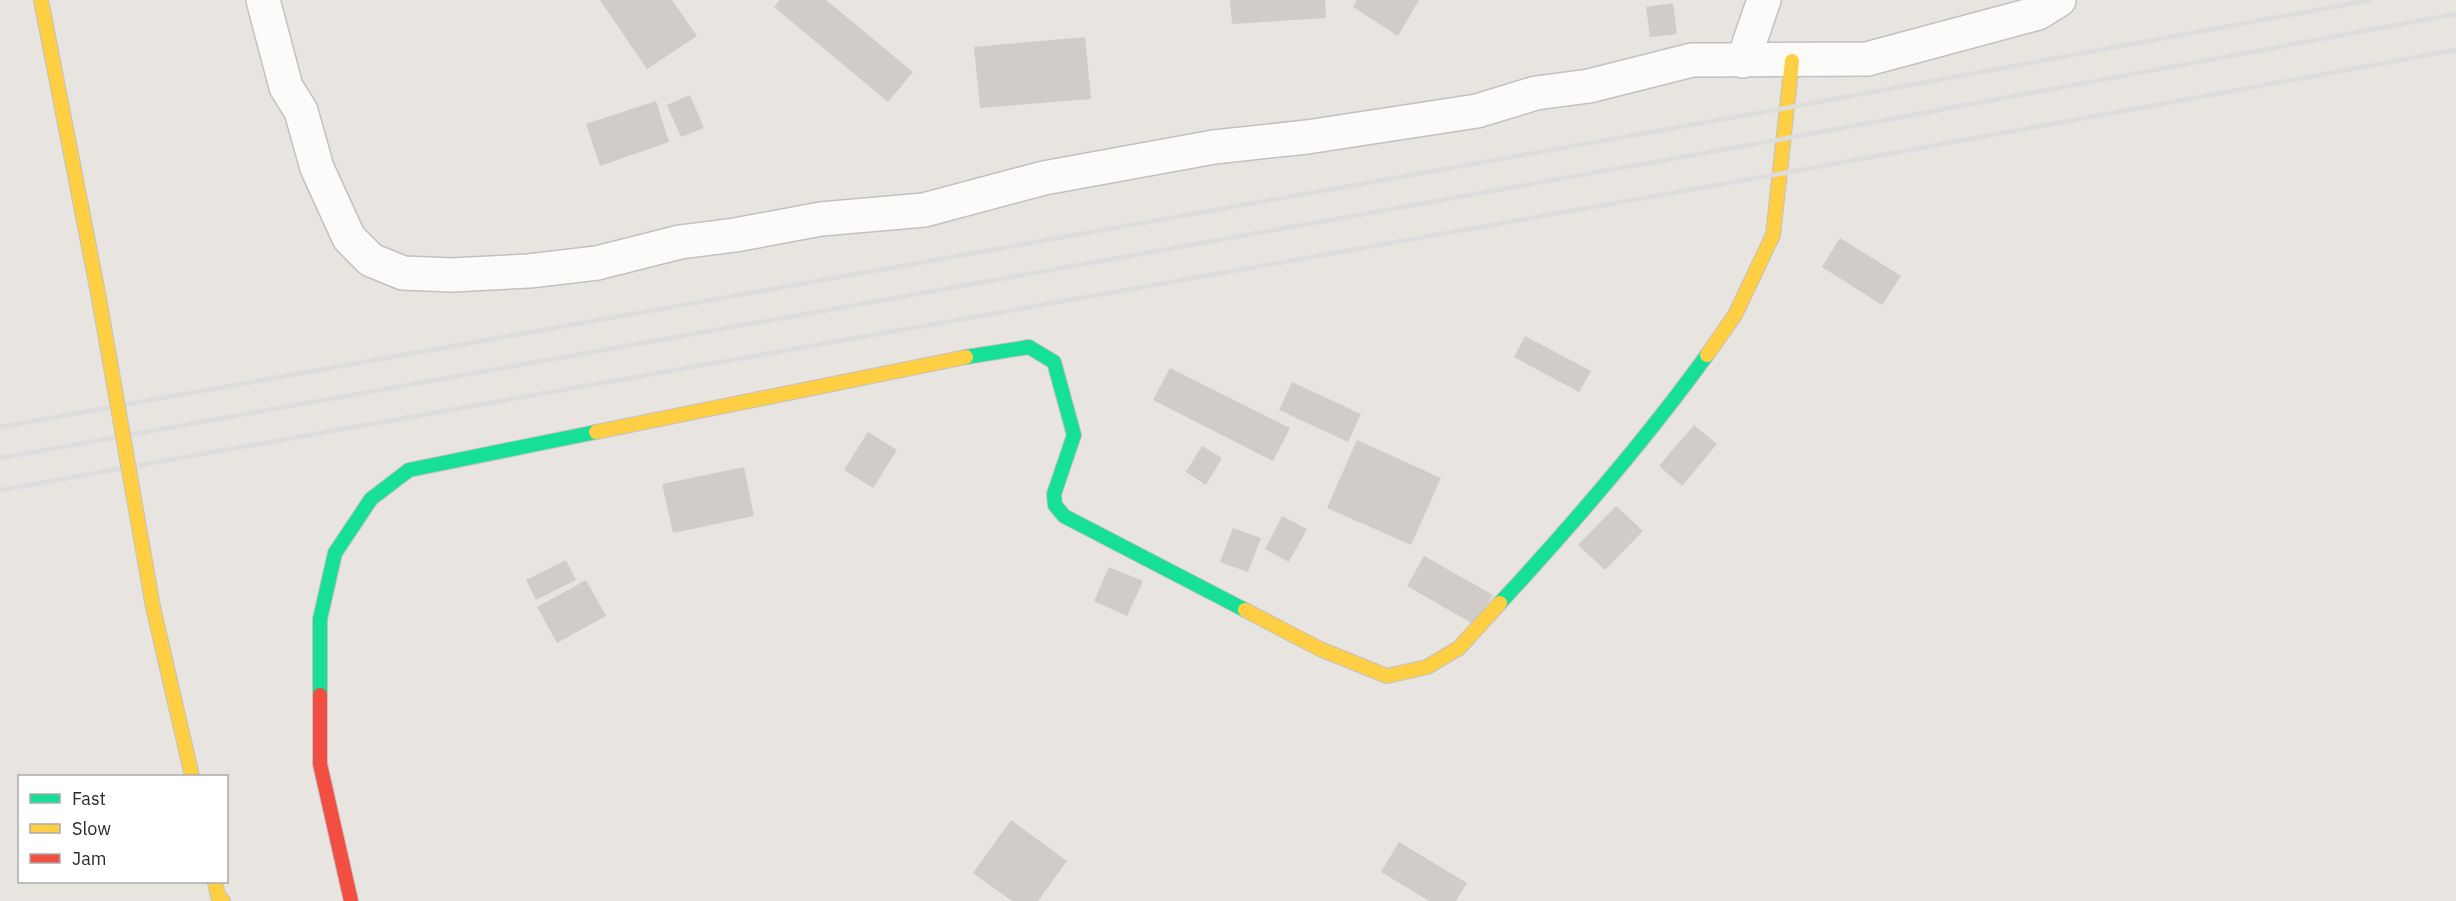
<svg xmlns="http://www.w3.org/2000/svg" width="2456" height="901" font-family="'IBM Plex Sans',sans-serif">
  <style>
    .building { fill: #cfccc9 }
    .lines { fill: none; stroke-linecap: round; stroke-linejoin: round }
    .street-casing { stroke: #c2c1c1; stroke-width: 36 }
    .fast-casing { stroke: #c2c1c1; stroke-width: 16 }
    .slow-casing { stroke: #c2c1c1; stroke-width: 16 }
    .jam-casing { stroke: #c2c1c1; stroke-width: 16 }
    .street { stroke: #fcfbfa; stroke-width: 33 }
    .fast { stroke: #16e098; stroke-width: 14 }
    .slow { stroke: #ffcf43; stroke-width: 14 }
    .jam { stroke: #f24e42; stroke-width: 14 }
    .rail { stroke: #deddde; stroke-width: 4.5 }
    .slow-bridge-casing { stroke: #c4c3c1; stroke-width: 16; stroke-linecap: butt }
    .slow-bridge { stroke: #ffcf43; stroke-width: 14 }
  </style>
  <rect width="100%" height="100%" fill="#e8e4e0"/>
  <!-- building -->
  <path class="building" d="M 600,0 L 672,0 L 697,36 L 647,69 Z
    M 780,0 L 826,0 L 913,72 L 888,102 L 774,7 Z
    M 1230,0 L 1325,0 L 1326,18 L 1232,24 Z
    M 1357,0 L 1419,0 L 1398,36 L 1353,7 Z
    M 1673,3 L 1677,34 L 1650,37 L 1646,7 Z
    M 1085,37 L 1091,99 L 980,108 L 974,47 Z
    M 690,95 L 704,128 L 681,137 L 667,105 Z
    M 656,101 L 669,142 L 600,166 L 586,124 Z
    M 1840,238 L 1901,276 L 1882,305 L 1822,267 Z
    M 1525,336 L 1591,371 L 1579,392 L 1514,357 Z
    M 1170,368 L 1290,428 L 1273,461 L 1153,400 Z
    M 1292,382 L 1361,414 L 1348,442 L 1279,410 Z
    M 1694,425 L 1717,444 L 1682,486 L 1659,466 Z
    M 868,432 L 897,450 L 873,488 L 844,470 Z
    M 1357,440 L 1441,478 L 1411,545 L 1327,508 Z
    M 1202,446 L 1222,458 L 1206,485 L 1186,472 Z
    M 744,467 L 754,516 L 673,533 L 662,484 Z
    M 1616,506 L 1643,531 L 1605,570 L 1578,545 Z
    M 1282,516 L 1307,529 L 1289,562 L 1265,549 Z
    M 1233,528 L 1261,538 L 1248,572 L 1220,562 Z
    M 1424,556 L 1493,595 L 1475,625 L 1407,586 Z
    M 566,560 L 576,580 L 536,600 L 526,580 Z
    M 1109,567 L 1143,581 L 1127,616 L 1094,601 Z
    M 586,580 L 606,616 L 557,643 L 537,607 Z
    M 1011,820 L 1067,861 L 1038,901 L 1012,901 L 973,873 Z
    M 1399,842 L 1467,883 L 1456,901 L 1429,901 L 1381,872 Z"/>
  <g class="lines">
    <defs>
      <path id="street" d="M 263,0 L 286,87 L 301,111 L 317,168 L 349,238 L 371,260 L 403,273 L 452,275 L 529,271 L 597,263 L 680,242 L 735,235 L 821,219 L 924,210 L 1044,178 L 1214,147 L 1307,137 L 1477,111 L 1536,93 L 1589,86 L 1692,60 L 1867,59 L 2038,13 L 2059,0
        M 1743,61 L 1764,0"/>
      <path id="fast" d="M 966,357 L 1029,347 L 1054,362 L 1074,435 L 1054,494 L 1055,505 L 1064,516 L 1245,610
        M 1500,603 C 1573,524 1644,442 1707,355
        M 320,695 L 320,619 L 335,553 L 371,499 L 409,470 L 596,432"/>
      <path id="slow" d="M 41,0 L 98,293
        M 1707,355 L 1735,315 L 1773,235 L 1792,61
        M 596,432 L 966,357
        M 153,607 L 192,776
        M 1245,610 L 1320,649 L 1387,676 L 1427,667 L 1459,648 L 1500,603
        M 215,882 L 218,896 L 223,901"/>
      <path id="jam" d="M 320,695 L 320,764 L 351,901"/>
    </defs>
    <!-- street casing -->
    <use href="#street" class="street-casing"/>
    <!-- fast casing -->
    <use href="#fast" class="fast-casing"/>
    <!-- slow casing -->
    <use href="#slow" class="slow-casing"/>
    <!-- jam casing -->
    <use href="#jam" class="jam-casing"/>
    <!-- street -->
    <use href="#street" class="street"/>
    <!-- fast -->
    <use href="#fast" class="fast"/>
    <!-- slow -->
    <use href="#slow" class="slow"/>
    <!-- jam -->
    <use href="#jam" class="jam"/>
    <!-- rail -->
    <path class="rail" d="M 0,427 L 1786,108 L 2371,0
      M 0,458 L 1783,139 L 2456,14
      M 0,490 L 1779,174 L 2456,50"/>
    <defs>
      <path id="slow-bridge" d="M 98,293 L 153,607"/>
    </defs>
    <!-- slow-bridge casing -->
    <use href="#slow-bridge" class="slow-bridge-casing"/>
    <!-- slow-bridge -->
    <use href="#slow-bridge" class="slow-bridge"/>
  </g>
  <!-- legend -->
  <rect x="18" y="775" width="210" height="108" fill="#ffffff" stroke="#aaaaaa" stroke-width="1.5"/>
  <rect x="30" y="794" width="30" height="9" fill="#16e098" stroke="#aaaaaa" stroke-width="1.5"/>
  <text x="72" y="805" font-size="18" fill="#2a2a2a">Fast</text>
  <rect x="30" y="824" width="30" height="9" fill="#ffcf43" stroke="#aaaaaa" stroke-width="1.5"/>
  <text x="72" y="835" font-size="18" fill="#2a2a2a">Slow</text>
  <rect x="30" y="854" width="30" height="9" fill="#f24e42" stroke="#aaaaaa" stroke-width="1.5"/>
  <text x="72" y="865" font-size="18" fill="#2a2a2a">Jam</text>
</svg>
